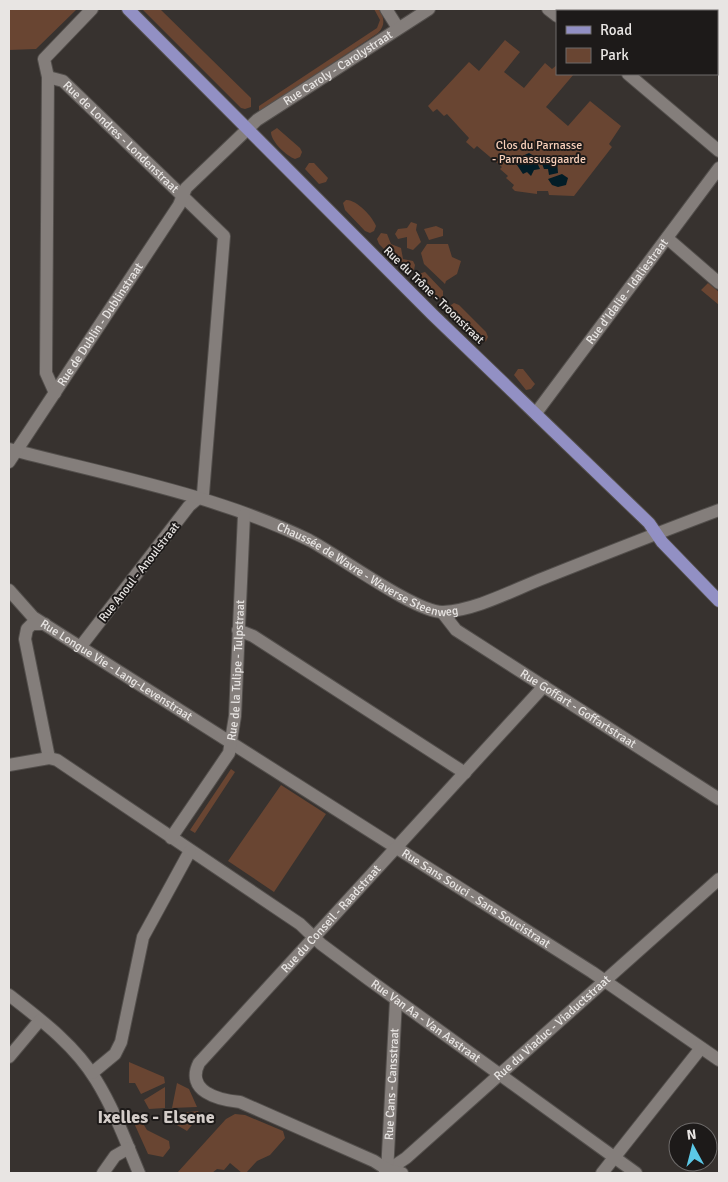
<svg xmlns="http://www.w3.org/2000/svg" width="728" height="1182" font-family="Signika,sans-serif">
  <style>
    .green { fill: #694532 }
    .water { fill: #031d27 }
    .lines { fill: none; stroke-linecap: round; stroke-linejoin: round }
    .minor-casing { stroke: #534f4c; stroke-width: 14 }
    .major-casing { stroke: #534f4c; stroke-width: 14 }
    .minor { stroke: #847e7b; stroke-width: 12 }
    .major { stroke: #9290c4; stroke-width: 12 }
    .labels { text-anchor: middle; stroke-width: 4; stroke-linejoin: round; paint-order: stroke }
    .street-label { font-size: 12px; fill: #e8e5e3; stroke: #1d1a19 }
    .park-label { font-size: 12px; fill: #f8cfb9; stroke: #1d1a19 }
    .district-label { font-size: 18px; font-weight: bold; fill: #d3ccc8; stroke: #1d1a19 }
  </style>
  <rect width="100%" height="100%" fill="#37322f"/>
  <!-- green -->
  <path class="green" d="M 9,9 L 77,9 L 36,49 L 9,50 Z
    M 142,9 L 160,9 L 251,98 L 251,107 L 245,109 L 241,108 Z
    M 374,9 L 379,9 C 384,17 386,25 378,33 L 259,112 L 259,106 L 377,28 L 380,20 Z
    M 505,40 L 520,52 L 504,72 L 524,88 L 545,63 L 552,69 L 557,65 L 557,74 L 574,74 L 546,107 L 568,126 L 590,101 L 621,126 L 609,144 L 612,147 L 574,196 L 549,195 L 548,191 L 537,191 L 537,194 L 515,191 L 512,188 L 514,185 L 506,178 L 508,176 L 500,169 L 502,167 L 477,146 L 474,149 L 466,142 L 469,138 L 447,114 L 444,116 L 437,109 L 433,112 L 428,106 L 469,62 L 479,71 Z
    M 277,128 L 300,148 L 302,152 L 300,157 L 295,159 C 287,156 271,142 271,132 Z
    M 309,163 L 314,163 L 328,178 L 326,182 L 319,184 L 305,169 Z
    M 346,200 C 356,199 373,217 376,226 L 374,231 L 370,233 L 365,231 L 345,210 L 343,203 Z
    M 411,222 L 417,224 L 416,230 L 421,242 L 413,250 L 407,248 L 407,237 L 398,239 L 395,234 L 398,229 L 407,228 Z
    M 436,226 L 443,229 L 443,236 L 429,240 L 424,229 Z
    M 381,233 L 387,234 L 391,244 L 401,248 L 403,259 L 413,261 L 415,265 L 414,270 L 409,272 L 405,270 L 379,244 L 377,239 Z
    M 427,244 L 448,244 L 452,257 L 461,261 L 457,274 L 446,281 L 445,284 L 424,264 L 421,253 Z
    M 425,272 L 443,291 L 443,296 L 440,299 L 433,298 L 417,281 L 418,274 Z
    M 708,283 L 719,292 L 719,305 L 701,290 Z
    M 454,303 L 459,305 L 486,332 L 488,337 L 486,341 L 481,343 L 477,342 L 450,314 L 448,307 Z
    M 518,369 L 523,369 L 535,384 L 531,389 L 526,390 L 514,375 Z
    M 231,769 L 235,772 L 195,833 L 190,830 Z
    M 281,785 L 326,814 L 274,892 L 228,861 Z
    M 129,1062 L 164,1077 L 165,1083 L 141,1094 L 135,1083 L 129,1083 Z
    M 177,1083 L 189,1089 L 197,1107 L 172,1108 Z
    M 165,1087 L 165,1108 L 149,1109 L 144,1100 Z
    M 198,1111 L 200,1115 L 187,1131 L 170,1121 L 171,1114 Z
    M 235,1114 L 245,1115 L 283,1131 L 285,1138 L 270,1155 L 257,1161 L 246,1173 L 242,1173 L 230,1163 L 224,1170 L 217,1169 L 212,1173 L 177,1173 L 226,1119 Z
    M 142,1122 L 147,1130 L 169,1141 L 170,1148 L 163,1157 L 148,1154 L 134,1123 Z"/>
  <!-- water -->
  <path class="water" d="M 529,153 L 534,156 L 540,169 L 534,170 L 531,176 L 527,172 L 523,174 L 517,165 L 520,157 Z
    M 545,158 L 552,158 L 557,161 L 558,173 L 549,175 L 548,169 L 544,169 L 541,161 Z
    M 562,174 L 568,178 L 566,185 L 558,187 L 552,185 L 548,179 Z"/>
  <g class="lines">
    <defs>
      <g id="minor">
        <path d="M 386,9 L 398,28"/>
        <path d="M 548,9 L 557,16"/>
        <path d="M 621,11 L 621,9"/>
        <path d="M 628,74 L 719,151"/>
        <path id="s1" d="M 48,77 L 63,81 L 224,236 L 203,494 L 189,506 L 81,646"/>
        <path d="M 667,238 L 719,283"/>
        <path d="M 55,393 L 46,373 L 48,77 L 44,59 L 92,9"/>
        <path id="s2" d="M 536,413 L 719,168"/>
        <path id="s3" d="M 9,449 C 108,475 217,495 309,540 C 338,555 416,613 443,612 C 477,610 513,590 544,578 C 602,555 660,532 719,510"/>
        <path id="s4" d="M 9,462 L 179,205 L 186,188 L 257,120 L 429,9"/>
        <path id="s5" d="M 9,590 L 33,617 L 592,972 L 719,1060"/>
        <path id="s6" d="M 442,612 L 456,630 L 719,799"/>
        <path d="M 45,624 L 32,624 L 27,629 L 25,639 L 49,758"/>
        <path d="M 238,630 L 253,636 L 465,773"/>
        <path id="s7" d="M 9,765 L 49,758 L 57,760 L 300,924 L 321,944 L 368,979 L 636,1173"/>
        <path id="s8" d="M 171,838 L 229,753 L 235,716 L 244,515"/>
        <path d="M 9,995 C 40,1019 75,1045 96,1080 C 114,1109 126,1142 139,1173"/>
        <path d="M 9,1057 L 40,1020"/>
        <path d="M 92,1073 L 115,1054 L 121,1042 L 143,937 L 190,851"/>
        <path id="s9" d="M 385,1172 L 406,1158 L 719,879"/>
        <path d="M 103,1173 L 115,1156 L 129,1148"/>
        <path id="s10" d="M 387,1173 L 396,1000"/>
        <path id="s11" d="M 402,1173 L 388,1170 L 374,1161 L 240,1102 C 218,1100 185,1091 199,1063 L 544,686"/>
        <path d="M 602,1173 L 701,1048"/>
      </g>
      <path id="major" d="M 128,9 L 433,315 L 649,523 L 662,542 L 719,601"/>
    </defs>
    <!-- minor casing -->
    <use href="#minor" class="minor-casing"/>
    <!-- major casing -->
    <use href="#major" class="major-casing"/>
    <!-- minor -->
    <use href="#minor" class="minor"/>
    <!-- major -->
    <use href="#major" class="major"/>
  </g>
  <g class="labels">
    <!-- street labels -->
    <g class="street-label">
      <text dy="4" stroke="none"><textPath href="#s4" startOffset="521">Rue Caroly - Carolystraat</textPath></text>
      <text dy="4" stroke="none"><textPath href="#s1" startOffset="96">Rue de Londres - Londenstraat</textPath></text>
      <text dy="4" stroke="none"><textPath href="#s2" startOffset="152">Rue d'Idalie - Idaliestraat</textPath></text>
      <text transform="translate(434 295) rotate(44)" y="4">Rue du Trône - Troonstraat</text>
      <text dy="4" stroke="none"><textPath href="#s4" startOffset="165">Rue de Dublin - Dublinstraat</textPath></text>
      <text dy="4" stroke="none"><textPath href="#s3" startOffset="381">Chaussée de Wavre - Waverse Steenweg</textPath></text>
      <text transform="translate(139 572) rotate(-52)" y="4">Rue Anoul - Anoulstraat</text>
      <text dy="4" stroke="none"><textPath href="#s5" startOffset="135">Rue Longue Vie - Lang-Levenstraat</textPath></text>
      <text dy="4" stroke="none"><textPath href="#s8" startOffset="186">Rue de la Tulipe - Tulpstraat</textPath></text>
      <text dy="4" stroke="none"><textPath href="#s6" startOffset="168">Rue Goffart - Goffartstraat</textPath></text>
      <text dy="4" stroke="none"><textPath href="#s5" startOffset="561">Rue Sans Souci - Sans Soucistraat</textPath></text>
      <text dy="4" stroke="none"><textPath href="#s11" startOffset="442">Rue du Conseil - Raadstraat</textPath></text>
      <text dy="4" stroke="none"><textPath href="#s7" startOffset="501">Rue Van Aa - Van Aastraat</textPath></text>
      <text dy="4" stroke="none"><textPath href="#s9" startOffset="221">Rue du Viaduc - Viaductstraat</textPath></text>
      <text dy="4" stroke="none"><textPath href="#s10" startOffset="89">Rue Cans - Cansstraat</textPath></text>
    </g>
    <!-- park labels -->
    <g class="park-label">
      <text x="539" y="149">Clos du Parnasse<tspan x="539" dy="14">- Parnassusgaarde</tspan></text>
    </g>
    <!-- district labels -->
    <g class="district-label">
      <text x="156" y="1123">Ixelles - Elsene</text>
    </g>
  </g>
  <!-- border -->
  <rect width="728" height="1182" fill="none" stroke="#e8e5e3" stroke-width="20"/>
  <!-- legend -->
  <rect x="556" y="10" width="162" height="65" fill="#1d1a19" stroke="#6e6b6a"/>
  <rect x="566" y="26" width="25" height="8" fill="#9290c4" stroke="#6e6b6a"/>
  <text x="600" y="35" font-size="15" fill="#e8e5e3">Road</text>
  <rect x="566" y="48" width="25" height="15" fill="#694532" stroke="#6e6b6a"/>
  <text x="600" y="60" font-size="15" fill="#e8e5e3">Park</text>
  <!-- north arrow -->
  <g transform="translate(693 1147) rotate(353)"><circle r="24" fill="#1d1a19" stroke="#6e6b6a"/>
  <path d="M0-4L9 19L0 12L-9 19Z" fill="#5bc8e7"/>
  <text y="-8" font-size="14" font-weight="bold" text-anchor="middle" fill="#e8e5e3">N</text>
  </g>
</svg>
